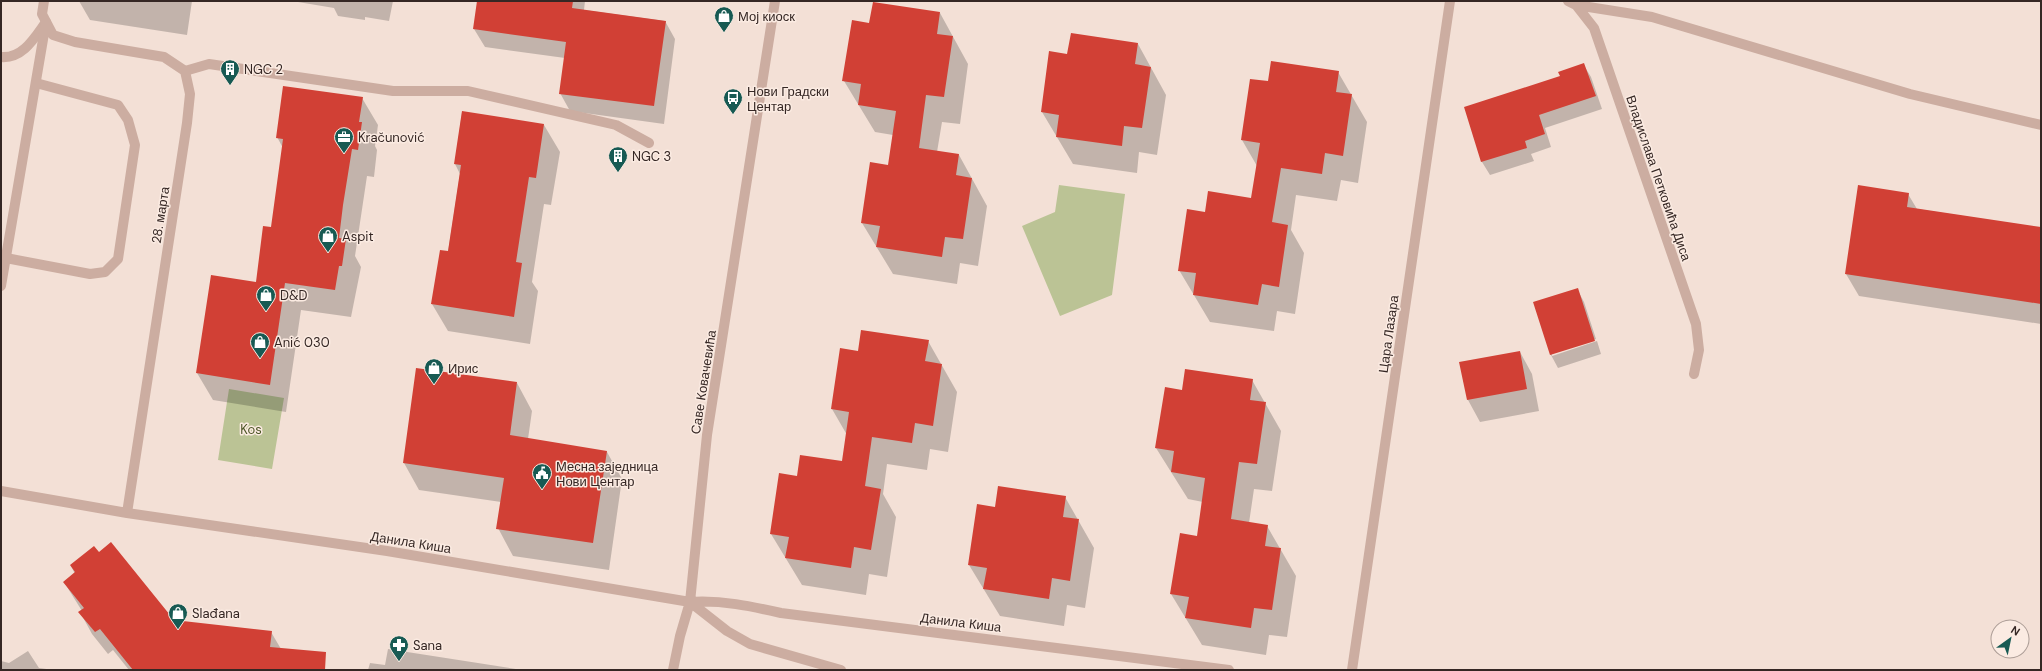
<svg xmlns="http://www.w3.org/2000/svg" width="2042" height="671" font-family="'DM Sans',sans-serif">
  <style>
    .green { fill: #bbc395 }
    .shadow { fill: #0003 }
    .building { fill: #d14035 }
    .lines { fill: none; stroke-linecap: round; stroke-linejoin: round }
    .lane { stroke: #ccada1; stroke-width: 10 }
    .street { stroke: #ccada1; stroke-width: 10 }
    .labels { text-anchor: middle; stroke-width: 3; stroke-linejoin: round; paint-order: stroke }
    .poi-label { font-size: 13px; fill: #352724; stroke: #fbebe2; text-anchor: start }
    .street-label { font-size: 13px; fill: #352724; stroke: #fbebe2 }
    .park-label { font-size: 13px; fill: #4c5526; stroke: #fbebe2 }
  </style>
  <rect width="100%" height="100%" fill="#f3e0d6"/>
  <!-- green -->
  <path class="green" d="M 1059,185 L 1125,194 L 1112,295 L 1060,316 L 1022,226 L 1055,212 Z
    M 229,389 L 284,398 L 272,469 L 218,460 Z"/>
  <!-- shadow -->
  <path class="shadow" d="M 79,1 L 192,1 L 187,35 L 90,20 Z
    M 292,1 L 393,1 L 389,21 L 365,17 L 365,20 L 338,16 L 334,8 Z
    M 478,1 L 585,1 L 584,10 L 665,21 L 675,39 L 664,124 L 570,111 L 560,93 L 565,58 L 485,47 L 474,29 Z
    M 940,13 L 968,64 L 960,124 L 942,122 L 937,152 L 959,155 L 987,206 L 978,266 L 960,263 L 957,284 L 893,274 L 862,223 L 889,166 L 893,135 L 875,132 L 844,81 L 870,24 Z
    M 1138,44 L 1166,95 L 1157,155 L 1139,152 L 1137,173 L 1073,164 L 1042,112 Z
    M 1583,64 L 1591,77 L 1602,109 L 1545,128 L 1551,147 L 1531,154 L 1534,161 L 1490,175 L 1482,162 L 1466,108 L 1561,77 Z
    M 1338,72 L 1367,122 L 1358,183 L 1341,180 L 1337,201 L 1296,195 L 1291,230 L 1304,253 L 1295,314 L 1277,311 L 1274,331 L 1210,322 L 1179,270 L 1206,213 L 1252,199 L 1257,166 L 1242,140 L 1269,82 Z
    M 362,98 L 378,125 L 375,146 L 377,150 L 374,177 L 367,176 L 355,256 L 361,267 L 351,317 L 301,310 L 286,412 L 213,400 L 197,373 L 256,283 L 272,229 L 283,148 L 277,137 Z
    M 462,112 L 544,125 L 560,152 L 551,205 L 544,204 L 532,282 L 538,291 L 530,344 L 448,331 L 432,304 L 448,252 L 460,174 L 455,164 Z
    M 1859,186 L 1908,194 L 1917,209 L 2041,228 L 2041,324 L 1859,296 L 1846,274 Z
    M 1577,289 L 1584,302 L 1596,339 L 1552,354 L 1552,356 L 1597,341 L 1601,354 L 1558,368 L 1551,355 L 1534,303 Z
    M 928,341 L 957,392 L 948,452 L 930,449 L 927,470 L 887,464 L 883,494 L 896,517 L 887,577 L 869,574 L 866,595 L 802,585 L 771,534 L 798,477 L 843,463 L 847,435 L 832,409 L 841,349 L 859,352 Z
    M 1520,352 L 1532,374 L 1539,411 L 1480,422 L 1468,400 L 1461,363 Z
    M 1252,380 L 1281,431 L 1272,491 L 1254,489 L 1249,523 L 1267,526 L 1296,576 L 1287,637 L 1269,635 L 1266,655 L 1202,645 L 1171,594 L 1198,537 L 1203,502 L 1188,499 L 1156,448 L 1183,391 Z
    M 517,383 L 532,411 L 528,439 L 607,452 L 622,479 L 609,570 L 513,556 L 498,528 L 501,502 L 419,490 L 404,463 Z
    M 1065,497 L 1094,548 L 1085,608 L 1067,605 L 1064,626 L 1000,616 L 969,565 L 996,508 Z
    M 99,553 L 174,621 L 271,632 L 281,649 L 303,670 L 129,670 L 113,650 L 108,654 L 92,634 L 80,612 L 82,611 L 64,582 L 75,574 L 71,566 Z
    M 388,649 L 522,670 L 368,670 L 370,663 L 385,665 Z
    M 28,651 L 39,668 L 54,670 L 1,670 L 1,661 L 9,663 Z"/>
  <!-- building -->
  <path class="building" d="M 477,1 L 573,1 L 572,8 L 666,21 L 654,106 L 559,94 L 566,42 L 473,29 Z
    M 873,2 L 940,12 L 937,34 L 953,36 L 944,97 L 926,95 L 919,148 L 959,154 L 956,175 L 972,178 L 963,239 L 945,237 L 942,257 L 876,247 L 880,226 L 861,223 L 870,162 L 888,165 L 896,111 L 858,105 L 861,84 L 842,81 L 852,20 L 869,23 Z
    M 1071,33 L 1138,43 L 1135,64 L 1151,67 L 1142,128 L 1124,126 L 1122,146 L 1056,137 L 1059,115 L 1041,112 L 1049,51 L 1067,54 Z
    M 1271,61 L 1339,71 L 1336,92 L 1352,94 L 1343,156 L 1325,153 L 1322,174 L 1281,168 L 1272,222 L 1288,225 L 1279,287 L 1262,284 L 1258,305 L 1193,295 L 1196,273 L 1178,271 L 1187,209 L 1205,212 L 1208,191 L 1251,198 L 1260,143 L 1241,140 L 1250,79 L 1268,81 Z
    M 1584,63 L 1596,96 L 1539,115 L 1545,134 L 1525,141 L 1527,148 L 1481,162 L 1464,107 L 1560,76 L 1558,72 Z
    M 283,86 L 363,97 L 359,122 L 362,122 L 358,150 L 352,149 L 343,205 L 339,238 L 346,239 L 342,266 L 339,266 L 335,290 L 285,283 L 270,385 L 196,373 L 211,275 L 256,282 L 263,226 L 271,227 L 283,139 L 276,138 Z
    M 462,111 L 544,124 L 536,178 L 529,177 L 516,262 L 522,263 L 514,317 L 431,304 L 440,250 L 448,251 L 461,165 L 454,164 Z
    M 1858,185 L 1909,193 L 1907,207 L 2041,227 L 2041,304 L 1845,274 Z
    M 1578,288 L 1595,341 L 1550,355 L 1533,302 Z
    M 861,330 L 929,340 L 925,361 L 942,364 L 933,426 L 915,423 L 912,443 L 872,437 L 865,486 L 881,489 L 871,550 L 854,547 L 851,568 L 785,558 L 789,537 L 770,534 L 779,473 L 797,476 L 800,455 L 842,461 L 849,412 L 831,409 L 840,348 L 858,351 Z
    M 1520,351 L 1527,389 L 1467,400 L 1459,362 Z
    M 416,368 L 517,382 L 510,435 L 607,451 L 593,543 L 496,529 L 504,478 L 403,463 Z
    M 1185,369 L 1253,379 L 1250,400 L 1266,402 L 1257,464 L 1239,462 L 1231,519 L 1268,525 L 1265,546 L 1281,548 L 1272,610 L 1254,608 L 1251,628 L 1185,618 L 1189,597 L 1170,594 L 1180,533 L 1197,536 L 1205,478 L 1171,472 L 1174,451 L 1155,448 L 1165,387 L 1182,390 Z
    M 998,486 L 1066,496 L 1063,517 L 1079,519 L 1070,581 L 1052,578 L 1049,599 L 983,589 L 987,568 L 968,565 L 977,504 L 995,507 Z
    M 111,542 L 174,620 L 272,631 L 270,647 L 326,652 L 325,670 L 133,670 L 100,629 L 95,632 L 78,612 L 84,608 L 63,582 L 75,572 L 70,565 L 94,546 L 99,552 Z"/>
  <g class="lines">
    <!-- lane -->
    <path class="lane" d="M 1568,1 L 1576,5 L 1594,28 L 1696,324 L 1699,350 L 1694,374
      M 1576,5 L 1652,17 L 1910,94 L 2041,125
      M 1,57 C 23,59 35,37 46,22
      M 185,71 L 209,64 L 393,91 L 468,91 L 616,125 L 649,143
      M 6,258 L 90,274 L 105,272 L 118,259 L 135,145 L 128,120 L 118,105 L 36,83"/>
    <!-- street -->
    <path class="street" d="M 44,1 L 42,14 L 53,35 L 75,42 L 164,57 L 185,71 L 190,94 L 187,123 L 127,513
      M 775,1 L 707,435 L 690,602 L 727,631 L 750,644 L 841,670
      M 1,286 L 46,22
      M 1,491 L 127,513 L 387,551 L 690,602 C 722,600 750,606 781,613 L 1229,670
      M 673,670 L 680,636 L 690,602
      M 1352,670 L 1450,1"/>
  </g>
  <!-- icons -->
  <defs>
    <symbol id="shop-pin" viewBox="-11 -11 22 30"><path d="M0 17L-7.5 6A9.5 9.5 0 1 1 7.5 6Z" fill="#175a53" stroke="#fbebe2"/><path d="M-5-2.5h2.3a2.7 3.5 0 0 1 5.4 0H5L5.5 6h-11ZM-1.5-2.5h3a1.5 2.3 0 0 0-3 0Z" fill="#fff"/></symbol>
    <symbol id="building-pin" viewBox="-11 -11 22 30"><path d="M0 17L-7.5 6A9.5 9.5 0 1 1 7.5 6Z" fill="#175a53" stroke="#fbebe2"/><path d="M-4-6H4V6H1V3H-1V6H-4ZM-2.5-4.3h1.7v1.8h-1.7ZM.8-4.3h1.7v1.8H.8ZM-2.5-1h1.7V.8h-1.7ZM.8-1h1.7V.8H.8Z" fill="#fff"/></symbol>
    <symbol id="bus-pin" viewBox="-11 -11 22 30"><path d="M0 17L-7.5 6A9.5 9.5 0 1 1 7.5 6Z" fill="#175a53" stroke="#fbebe2"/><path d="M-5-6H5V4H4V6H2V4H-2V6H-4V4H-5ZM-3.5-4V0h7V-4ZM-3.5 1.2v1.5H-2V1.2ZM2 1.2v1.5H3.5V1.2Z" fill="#fff"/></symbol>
    <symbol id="office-pin" viewBox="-11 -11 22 30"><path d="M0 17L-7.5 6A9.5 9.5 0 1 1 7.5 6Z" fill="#175a53" stroke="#fbebe2"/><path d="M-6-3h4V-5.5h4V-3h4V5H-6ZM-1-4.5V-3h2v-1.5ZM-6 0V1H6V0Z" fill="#fff"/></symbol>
    <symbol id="civic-pin" viewBox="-11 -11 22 30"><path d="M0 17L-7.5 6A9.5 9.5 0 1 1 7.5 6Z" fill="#175a53" stroke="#fbebe2"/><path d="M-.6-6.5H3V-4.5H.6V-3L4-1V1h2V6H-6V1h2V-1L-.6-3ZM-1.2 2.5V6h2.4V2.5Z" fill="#fff"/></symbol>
    <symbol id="pharmacy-pin" viewBox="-11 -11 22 30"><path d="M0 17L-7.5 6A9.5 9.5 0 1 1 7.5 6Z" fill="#175a53" stroke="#fbebe2"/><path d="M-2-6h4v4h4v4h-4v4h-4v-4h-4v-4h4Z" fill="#fff"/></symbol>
  </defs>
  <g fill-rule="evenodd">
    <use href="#shop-pin" x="713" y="5" width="22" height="30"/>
    <use href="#building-pin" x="219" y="58" width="22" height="30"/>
    <use href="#bus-pin" x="722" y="87" width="22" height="30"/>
    <use href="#office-pin" x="333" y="126" width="22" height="30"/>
    <use href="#building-pin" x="607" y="145" width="22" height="30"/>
    <use href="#shop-pin" x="317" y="225" width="22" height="30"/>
    <use href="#shop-pin" x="255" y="284" width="22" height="30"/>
    <use href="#shop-pin" x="249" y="331" width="22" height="30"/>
    <use href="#shop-pin" x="423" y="357" width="22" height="30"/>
    <use href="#civic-pin" x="531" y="462" width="22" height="30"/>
    <use href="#shop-pin" x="167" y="602" width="22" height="30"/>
    <use href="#pharmacy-pin" x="388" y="634" width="22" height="30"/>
  </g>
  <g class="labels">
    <!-- poi labels -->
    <g class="poi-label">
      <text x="738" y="21">Мој киоск</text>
      <text x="244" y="74">NGC 2</text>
      <text x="747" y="96">Нови Градски<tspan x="747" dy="15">Центар</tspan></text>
      <text x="358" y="142">Kračunović</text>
      <text x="632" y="161">NGC 3</text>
      <text x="342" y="241">Aspit</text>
      <text x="280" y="300">D&amp;D</text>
      <text x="274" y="347">Anić 030</text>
      <text x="448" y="373">Ирис</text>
      <text x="556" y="471">Месна заједница<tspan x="556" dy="15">Нови Центар</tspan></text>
      <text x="192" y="618">Slađana</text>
      <text x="413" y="650">Sana</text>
    </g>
    <!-- street labels -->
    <g class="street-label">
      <text transform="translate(1659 178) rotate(71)" y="5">Владислава Петковића Диса</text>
      <text transform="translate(160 215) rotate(-81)" y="5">28. марта</text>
      <text transform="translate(1388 334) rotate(-82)" y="5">Цара Лазара</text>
      <text transform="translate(703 382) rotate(-81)" y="5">Саве Ковачевића</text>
      <text transform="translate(411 542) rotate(9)" y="5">Данила Киша</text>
      <text transform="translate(961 622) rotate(7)" y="5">Данила Киша</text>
    </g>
    <!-- park labels -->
    <g class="park-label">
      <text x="251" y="434">Kos</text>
    </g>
  </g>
  <!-- border -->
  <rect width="2042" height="671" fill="none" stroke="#352724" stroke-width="4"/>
  <!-- north arrow -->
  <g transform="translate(2010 639) rotate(33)"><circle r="19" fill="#fbebe2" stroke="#ac9d96"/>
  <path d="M0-3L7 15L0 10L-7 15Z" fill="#175a53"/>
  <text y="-6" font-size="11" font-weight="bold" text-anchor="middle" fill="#352724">N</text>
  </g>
</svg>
